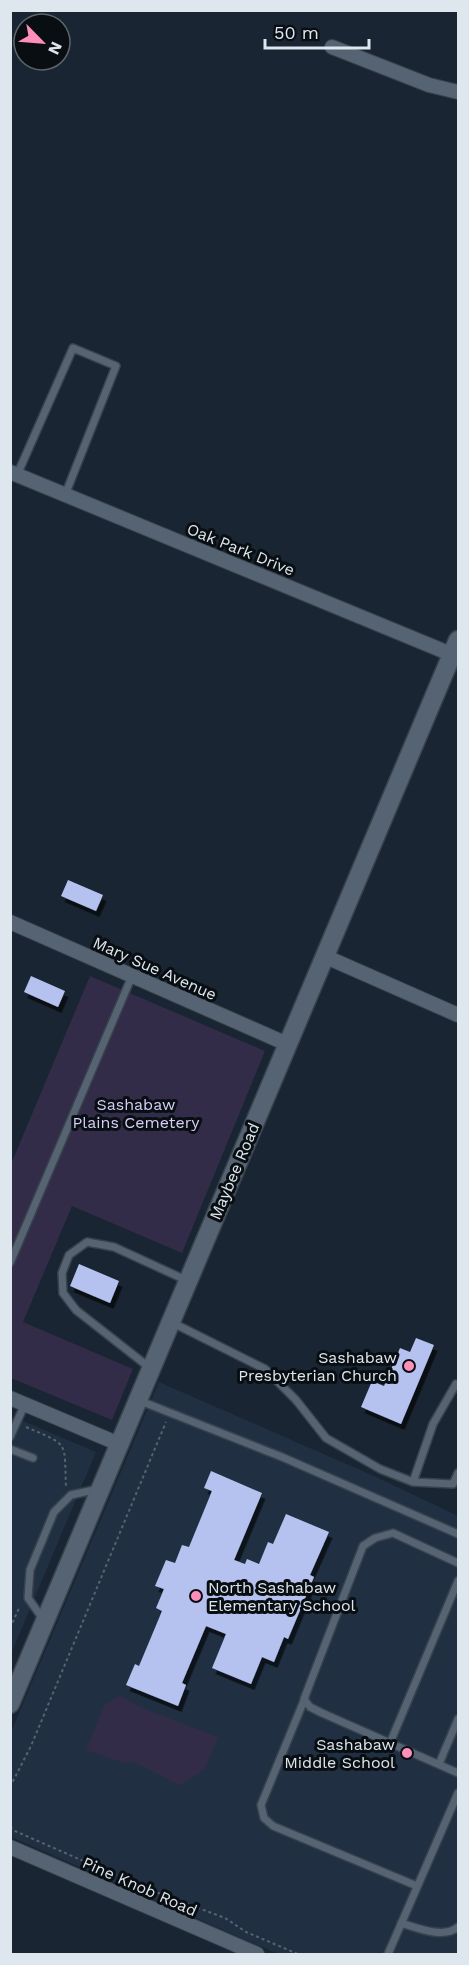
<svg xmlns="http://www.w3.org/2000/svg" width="469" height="1965" font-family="'Work Sans',sans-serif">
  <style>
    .built { fill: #203042 }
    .green { fill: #322c48 }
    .building { fill: #b5c2ef; filter: url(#shadow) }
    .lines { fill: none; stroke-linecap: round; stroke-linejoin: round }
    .lane-casing { stroke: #38424c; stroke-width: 10 }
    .street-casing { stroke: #38424c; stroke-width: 16 }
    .secondary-casing { stroke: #38424c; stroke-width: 21 }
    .path { stroke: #58626e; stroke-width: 2; stroke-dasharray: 3 3; stroke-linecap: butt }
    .lane { stroke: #566372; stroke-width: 7 }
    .street { stroke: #566372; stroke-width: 14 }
    .secondary { stroke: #566372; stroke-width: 18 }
    .poi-dot { fill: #ff8eba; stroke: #090e13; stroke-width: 2 }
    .labels { text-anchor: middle; stroke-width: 6; stroke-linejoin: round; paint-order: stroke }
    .street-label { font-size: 16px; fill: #dee6ee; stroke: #090e13 }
    .park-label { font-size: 16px; fill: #d5cef8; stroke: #090e13 }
    .poi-label { font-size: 16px; fill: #dee6ee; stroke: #090e13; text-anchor: end }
  </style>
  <defs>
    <filter id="shadow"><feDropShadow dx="3.5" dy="6" stdDeviation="0" flood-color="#0009"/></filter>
  </defs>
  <rect width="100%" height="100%" fill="#192532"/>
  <!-- built -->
  <path class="built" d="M 159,1382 L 376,1477 L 458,1516 L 458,1954 L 278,1954 L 11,1837 L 11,1732 Z
    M 11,1416 L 96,1452 L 11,1654 Z"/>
  <!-- green -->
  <path class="green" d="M 90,976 L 265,1051 L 182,1253 L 72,1206 L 23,1322 L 133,1369 L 112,1420 L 11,1378 L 11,1164 Z
    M 120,1696 L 142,1708 L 218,1737 L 205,1769 L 180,1785 L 134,1762 L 124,1763 L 86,1750 L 105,1704 Z"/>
  <!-- building -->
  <path class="building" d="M 68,880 L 103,895 L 96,911 L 61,896 Z
    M 31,976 L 65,991 L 58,1007 L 24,992 Z
    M 79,1264 L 119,1281 L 110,1303 L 70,1286 Z
    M 416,1338 L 434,1345 L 401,1424 L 361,1407 L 372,1381 L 384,1386 L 400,1348 L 410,1352 Z
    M 211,1471 L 262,1493 L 234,1560 L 245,1564 L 247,1559 L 259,1564 L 268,1542 L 273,1544 L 286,1514 L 329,1532 L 310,1575 L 314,1577 L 288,1639 L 284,1637 L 274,1662 L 262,1657 L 251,1684 L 212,1668 L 226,1634 L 206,1626 L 182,1683 L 186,1685 L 178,1706 L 126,1685 L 135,1664 L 139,1666 L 162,1611 L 156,1608 L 164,1589 L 155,1586 L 166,1560 L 175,1563 L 182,1545 L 189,1547 L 212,1491 L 204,1488 Z"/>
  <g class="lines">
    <defs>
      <path id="lane" d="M 17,475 L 73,348 L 116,366 L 65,495
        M 10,1263 L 132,976
        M 171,1322 L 265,1369 L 296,1400 L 326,1438 L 380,1469 L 413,1482 L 453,1484 L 458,1473
        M 150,1368 L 76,1310 L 63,1293 L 62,1273 L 69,1255 L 87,1242 L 114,1247 L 188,1281
        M 138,1400 L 282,1457 L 458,1534
        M 10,1437 L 25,1404
        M 10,1449 L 33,1458
        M 413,1482 L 433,1424 L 456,1384 L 458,1385
        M 458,1563 L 393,1533 L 375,1538 L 363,1546 L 304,1699 L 310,1707 L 322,1713 L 458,1773
        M 43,1619 L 28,1598 L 30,1570 L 54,1512 L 71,1495 L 98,1489
        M 305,1698 L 261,1805 L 264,1818 L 273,1826 L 417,1886
        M 390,1743 L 458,1581
        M 439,1764 L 458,1719
        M 401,1923 C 417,1928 444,1939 458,1927
        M 388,1954 L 458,1793"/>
      <path id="street" d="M 332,47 L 429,85 L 458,92
        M 10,472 L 458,657
        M 10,922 L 287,1044
        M 324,956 L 458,1015
        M 10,1398 L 119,1444
        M 10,1847 L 257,1954"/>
      <path id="secondary" d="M 10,1704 L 458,640"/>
    </defs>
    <!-- lane casing -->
    <use href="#lane" class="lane-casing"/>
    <!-- street casing -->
    <use href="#street" class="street-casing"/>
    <!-- secondary casing -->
    <use href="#secondary" class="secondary-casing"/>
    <!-- path -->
    <path class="path" d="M 26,1427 C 70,1446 64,1440 66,1488
      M 10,1628 L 20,1606
      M 10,1787 L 31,1746 L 166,1422
      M 10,1827 L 15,1831 L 145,1888 L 225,1918 L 246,1932 L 298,1954"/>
    <!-- lane -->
    <use href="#lane" class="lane"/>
    <!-- street -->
    <use href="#street" class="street"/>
    <!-- secondary -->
    <use href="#secondary" class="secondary"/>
  </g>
  <!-- markers -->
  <g class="poi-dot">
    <circle cx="409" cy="1366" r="6"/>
    <circle cx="196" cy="1596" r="6"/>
    <circle cx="407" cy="1753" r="6"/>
  </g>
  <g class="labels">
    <!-- street labels -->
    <g class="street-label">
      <text transform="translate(241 549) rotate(22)" y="6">Oak Park Drive</text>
      <text transform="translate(155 968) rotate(24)" y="6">Mary Sue Avenue</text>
      <text transform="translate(234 1171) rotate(-67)" y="6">Maybee Road</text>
      <text transform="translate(140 1886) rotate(24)" y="6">Pine Knob Road</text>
    </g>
    <!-- park labels -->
    <g class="park-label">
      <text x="136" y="1110">Sashabaw<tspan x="136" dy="18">Plains Cemetery</tspan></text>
    </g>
    <!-- poi labels -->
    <g class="poi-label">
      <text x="397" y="1363">Sashabaw<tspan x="397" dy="18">Presbyterian Church</tspan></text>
      <text x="208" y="1593" text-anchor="start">North Sashabaw<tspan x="208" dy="18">Elementary School</tspan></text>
      <text x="395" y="1750">Sashabaw<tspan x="395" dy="18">Middle School</tspan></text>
    </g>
  </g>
  <!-- border -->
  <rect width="469" height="1965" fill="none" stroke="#dee6ee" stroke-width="24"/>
  <!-- north arrow -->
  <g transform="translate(42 42) rotate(115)"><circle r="28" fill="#090e13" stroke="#5e646b" stroke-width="1.5"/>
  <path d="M0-4.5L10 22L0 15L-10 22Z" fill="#ff8eba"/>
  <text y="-9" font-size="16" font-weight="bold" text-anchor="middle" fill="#dee6ee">N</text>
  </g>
  <!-- scale -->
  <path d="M265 39v9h104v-9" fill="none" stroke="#dee6ee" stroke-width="3"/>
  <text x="274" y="39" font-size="18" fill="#dee6ee" stroke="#090e13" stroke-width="4.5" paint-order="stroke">50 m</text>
</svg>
